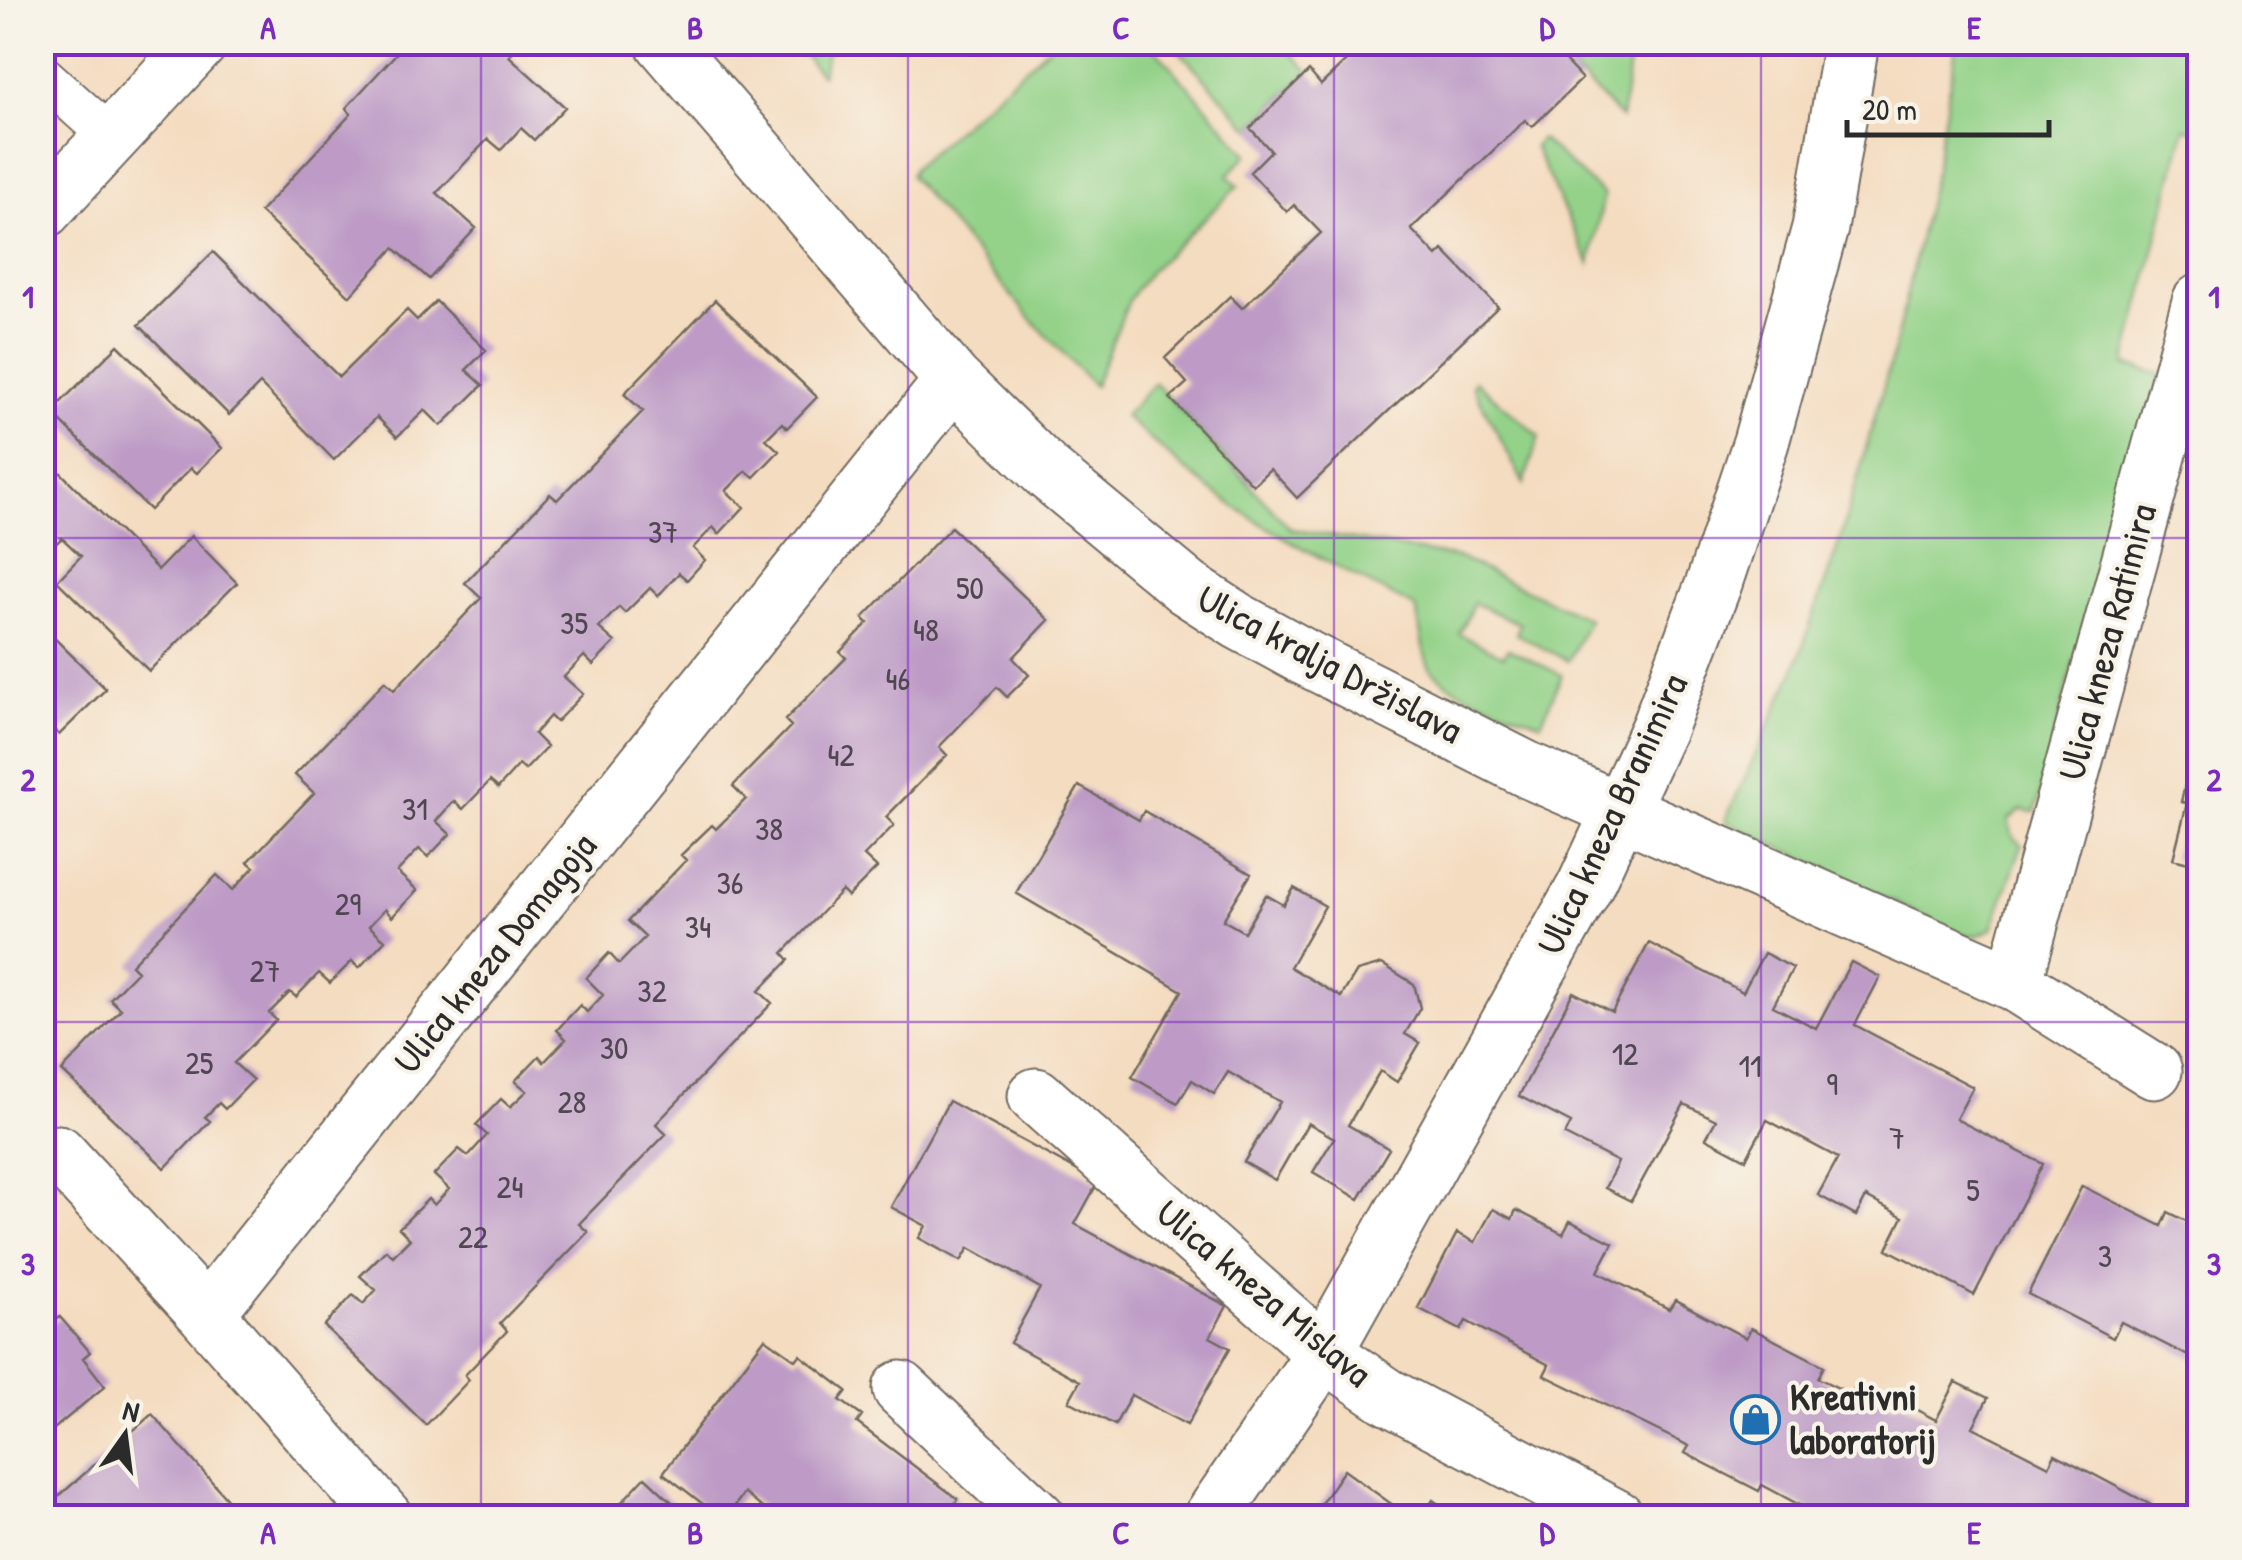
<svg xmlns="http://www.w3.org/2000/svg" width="2242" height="1560" font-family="'Patrick Hand',sans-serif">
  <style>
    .green { fill: #93d288; stroke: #5f7e5a; stroke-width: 2.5 }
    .building { fill: #bd9bc6 }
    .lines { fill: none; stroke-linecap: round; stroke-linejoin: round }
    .lane-casing { stroke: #71695f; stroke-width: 44 }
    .street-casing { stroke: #71695f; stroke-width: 59 }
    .secondary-casing { stroke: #71695f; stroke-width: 59 }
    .lane { stroke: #fff; stroke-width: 40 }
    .street { stroke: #fff; stroke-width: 55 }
    .secondary { stroke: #fff; stroke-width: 55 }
    .grid { fill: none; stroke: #7b2cbf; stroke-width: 2.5; stroke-opacity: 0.55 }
    .labels { text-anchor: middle; stroke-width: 8; stroke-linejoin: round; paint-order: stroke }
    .number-label { font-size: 32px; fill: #504752 }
    .street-label { font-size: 38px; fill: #2b2b2b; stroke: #f7f3e8 }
    .poi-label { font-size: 38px; font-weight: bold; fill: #2b2b2b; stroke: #f7f3e8; text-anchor: start }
    .neatline { fill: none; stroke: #7b2cbf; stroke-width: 4 }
    .grid-label { font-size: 32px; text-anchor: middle; font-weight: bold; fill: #7b2cbf }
  </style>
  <rect width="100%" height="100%" fill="#f7f3e8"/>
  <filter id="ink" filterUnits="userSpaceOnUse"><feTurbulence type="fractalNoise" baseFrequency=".01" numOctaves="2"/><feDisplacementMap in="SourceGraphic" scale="20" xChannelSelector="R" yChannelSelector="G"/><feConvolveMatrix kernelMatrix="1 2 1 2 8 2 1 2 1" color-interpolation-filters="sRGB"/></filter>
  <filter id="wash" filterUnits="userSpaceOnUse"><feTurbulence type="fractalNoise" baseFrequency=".0048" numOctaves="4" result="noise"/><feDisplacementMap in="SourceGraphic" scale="40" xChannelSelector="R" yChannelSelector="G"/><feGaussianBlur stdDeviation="2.25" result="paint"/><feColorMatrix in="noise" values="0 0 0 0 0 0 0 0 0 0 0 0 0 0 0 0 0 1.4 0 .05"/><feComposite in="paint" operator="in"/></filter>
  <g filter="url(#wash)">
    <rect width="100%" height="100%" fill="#f4dcc0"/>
    <!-- green -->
    <path class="green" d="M 794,43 L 825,43 L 827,54 L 821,75 Z
      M 1053,43 L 1150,43 L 1248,154 L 1228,175 L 1238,186 L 1149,272 L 1130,298 L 1094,386 L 1031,319 L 910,176 L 913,168 Z
      M 1172,43 L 1282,43 L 1309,71 L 1250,128 Z
      M 1547,43 L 1632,43 L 1621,118 Z
      M 1957,43 L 2199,43 L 2199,132 L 2185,128 L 2125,365 L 2164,375 L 2106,607 L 2087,610 L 2035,812 L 2021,810 L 2008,820 L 2013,836 L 2022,845 L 1992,929 L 1977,936 L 1965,936 L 1725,821 L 1795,669 L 1839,543 L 1894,350 L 1935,169 Z
      M 1541,139 L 1604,195 L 1590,264 L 1534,147 Z
      M 1475,381 L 1539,436 L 1524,484 L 1472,385 Z
      M 1155,383 L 1291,529 L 1459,558 L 1589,619 L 1568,661 L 1516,634 L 1520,624 L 1474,603 L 1459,634 L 1504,656 L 1508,649 L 1562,675 L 1541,723 C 1514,712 1439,690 1428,664 C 1421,647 1420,625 1416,608 C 1346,571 1271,535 1207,487 C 1178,465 1151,440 1124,416 Z"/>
    <g id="blocks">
      <!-- building -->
      <path class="building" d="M 407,42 L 521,42 L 509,56 L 565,107 L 534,140 L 521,128 L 501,150 L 488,139 L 437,193 L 476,228 L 429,279 L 394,248 L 350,296 L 260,212 L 351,114 L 346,108 Z
        M 1366,42 L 1547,42 L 1582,79 L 1532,127 L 1525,120 L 1411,229 L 1437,256 L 1443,250 L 1498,307 L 1297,498 L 1270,469 L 1253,485 L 1170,398 L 1187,383 L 1165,358 L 1230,296 L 1242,308 L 1321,233 L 1294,205 L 1287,212 L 1250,172 L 1271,151 L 1250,128 L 1309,71 L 1321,85 Z
        M 213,252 L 339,377 L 407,310 L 417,320 L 436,301 L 486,350 L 466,370 L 483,385 L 441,426 L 425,410 L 397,437 L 377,417 L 334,460 L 260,384 L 229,415 L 139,325 Z
        M 715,300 L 817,397 L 787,428 L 782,423 L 766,439 L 779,451 L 754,477 L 746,471 L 726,491 L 744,507 L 719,534 L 713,527 L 693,548 L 705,560 L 687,580 L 679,573 L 658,596 L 650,588 L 625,613 L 619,607 L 599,628 L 615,642 L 593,665 L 584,656 L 564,677 L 583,694 L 556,722 L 550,716 L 534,734 L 547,747 L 525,770 L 519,765 L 498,788 L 490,781 L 463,809 L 454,801 L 436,821 L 450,834 L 428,857 L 419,849 L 397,872 L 417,890 L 392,917 L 385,909 L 369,926 L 385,940 L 359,968 L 352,961 L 330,983 L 319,973 L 296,997 L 290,992 L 269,1013 L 276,1020 L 234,1063 L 253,1080 L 225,1109 L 219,1103 L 205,1117 L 210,1121 L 165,1168 L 62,1071 L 121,1009 L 110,999 L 137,971 L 131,965 L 217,875 L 233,890 L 254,867 L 248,862 L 314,793 L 295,775 L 385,681 L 394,690 L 481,598 L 465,583 L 550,494 L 557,500 L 643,411 L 624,394 Z
        M 118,345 L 222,448 L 197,473 L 191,468 L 150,510 L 51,412 Z
        M 42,454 L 158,570 L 191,536 L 237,583 L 149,671 L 57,581 L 81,556 L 62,538 L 42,556 Z
        M 951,527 L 1049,620 L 1013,658 L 1029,675 L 1007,697 L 997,687 L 939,747 L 947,755 L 886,817 L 894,825 L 864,856 L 877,868 L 848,897 L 842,891 L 783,953 L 789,960 L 759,991 L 772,1003 L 656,1124 L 666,1134 L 579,1224 L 588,1232 L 500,1323 L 507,1331 L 465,1375 L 469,1380 L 426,1425 L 324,1326 L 353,1295 L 363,1304 L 376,1290 L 360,1276 L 386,1250 L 393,1256 L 410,1239 L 399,1228 L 428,1199 L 434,1205 L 449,1189 L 434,1175 L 459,1149 L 468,1156 L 487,1135 L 476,1125 L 501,1099 L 510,1107 L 527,1091 L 515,1081 L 539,1056 L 544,1062 L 566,1039 L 557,1030 L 580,1005 L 587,1012 L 603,995 L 586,978 L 609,953 L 619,964 L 645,937 L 628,921 L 686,860 L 681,855 L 712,825 L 716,829 L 746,799 L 733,786 L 791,726 L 785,720 L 846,658 L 840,652 L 868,623 L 863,618 Z
        M 42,626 L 106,689 L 59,735 L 42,718 Z
        M 2198,731 L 2200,731 L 2200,866 L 2173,859 L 2187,803 L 2181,802 Z
        M 1079,786 L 1139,820 L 1144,811 L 1251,874 L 1223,920 L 1244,932 L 1266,895 L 1284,905 L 1294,888 L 1325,906 L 1290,967 L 1341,997 L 1357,971 L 1382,964 L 1414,984 L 1420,1008 L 1405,1034 L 1420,1043 L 1397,1082 L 1380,1071 L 1348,1125 L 1389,1149 L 1359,1199 L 1313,1172 L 1334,1138 L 1308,1123 L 1275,1180 L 1244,1162 L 1280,1102 L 1228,1072 L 1214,1094 L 1192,1080 L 1178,1103 L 1132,1077 L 1182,991 L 1016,893 Z
        M 1649,943 L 1743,992 L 1764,953 L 1793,968 L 1773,1006 L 1816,1028 L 1851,962 L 1880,977 L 1855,1025 L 1973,1087 L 1956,1119 L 2043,1164 L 1974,1295 L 1887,1249 L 1903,1217 L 1866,1197 L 1856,1216 L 1818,1195 L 1838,1158 L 1767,1120 L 1746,1159 L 1706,1138 L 1716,1120 L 1684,1104 L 1631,1201 L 1605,1188 L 1618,1162 L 1565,1135 L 1571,1123 L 1519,1096 L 1573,992 L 1612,1012 Z
        M 949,1101 L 1098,1182 L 1075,1224 L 1227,1306 L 1210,1337 L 1230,1348 L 1187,1425 L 1131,1395 L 1115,1425 L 1069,1401 L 1080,1381 L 1010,1343 L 1040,1288 L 969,1248 L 961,1261 L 919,1238 L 926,1226 L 891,1207 Z
        M 2082,1186 L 2162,1226 L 2168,1212 L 2200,1228 L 2200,1362 L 2121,1322 L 2113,1338 L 2028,1294 Z
        M 1493,1209 L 1512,1219 L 1516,1210 L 1563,1234 L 1570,1221 L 1613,1243 L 1598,1272 L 1669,1309 L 1675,1300 L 1746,1338 L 1751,1328 L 1824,1366 L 1818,1378 L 1851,1394 L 1856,1385 L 1895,1405 L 1898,1400 L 1936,1420 L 1956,1382 L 1988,1398 L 1973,1427 L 2049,1466 L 2055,1454 L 2151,1505 L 2144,1518 L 1851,1518 L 1840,1512 L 1837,1518 L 1824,1518 L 1762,1485 L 1759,1491 L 1685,1453 L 1689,1446 L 1544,1375 L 1549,1365 L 1466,1321 L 1461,1330 L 1418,1308 L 1457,1233 L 1475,1242 Z
        M 60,1317 L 90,1352 L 83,1358 L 105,1386 L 42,1439 L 42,1332 Z
        M 765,1338 L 796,1360 L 800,1355 L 847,1391 L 840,1400 L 862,1416 L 857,1423 L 958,1499 L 951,1509 L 962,1518 L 775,1518 L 744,1493 L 726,1518 L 721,1518 L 663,1473 Z
        M 152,1414 L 244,1518 L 42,1518 L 42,1511 Z
        M 1344,1470 L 1411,1518 L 1311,1518 Z
        M 645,1477 L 689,1518 L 607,1518 Z
        M 1433,1500 L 1458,1518 L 1421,1518 Z"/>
    </g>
  </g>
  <g filter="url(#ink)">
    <use href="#blocks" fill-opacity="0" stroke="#71695f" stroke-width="2.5"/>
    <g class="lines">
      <defs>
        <path id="lane" d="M 42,75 L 111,137"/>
        <path id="street" d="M 663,42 L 953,380 L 1046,471 L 1187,588 L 1238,621 L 1306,658 L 1530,771 L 2014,983 L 2154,1071
          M 2014,983 L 2200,302
          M 1036,1096 L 1324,1353 L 1387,1396 L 1617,1518
          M 58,1153 L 206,1314
          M 901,1389 L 1038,1518
          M 385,1518 L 206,1314 L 953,380
          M 1211,1518 L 1324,1353 L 1584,888 L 1659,727 L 1714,583 L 1761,442 L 1820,228 L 1851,42"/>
        <path id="secondary" d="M 42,212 L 200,42"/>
      </defs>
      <!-- lane casing -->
      <use href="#lane" class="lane-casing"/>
      <!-- street casing -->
      <use href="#street" class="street-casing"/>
      <!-- secondary casing -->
      <use href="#secondary" class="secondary-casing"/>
      <!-- lane -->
      <use href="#lane" class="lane"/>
      <!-- street -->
      <use href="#street" class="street"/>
      <!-- secondary -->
      <use href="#secondary" class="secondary"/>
    </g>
  </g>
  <!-- grid -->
  <path class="grid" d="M 481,42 L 481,1518M 908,42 L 908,1518M 1334,42 L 1334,1518M 1761,42 L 1761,1518M 42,538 L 2200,538M 42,1022 L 2200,1022"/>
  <!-- icons -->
  <defs>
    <symbol id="shop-ring" viewBox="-11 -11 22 22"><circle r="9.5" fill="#f7f3e8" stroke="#1f6fb2" stroke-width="1.5"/><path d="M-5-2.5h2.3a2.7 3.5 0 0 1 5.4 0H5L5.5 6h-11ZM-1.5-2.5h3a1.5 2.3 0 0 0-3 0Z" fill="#1f6fb2"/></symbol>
  </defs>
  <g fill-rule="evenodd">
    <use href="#shop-ring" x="1728" y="1392" width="55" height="55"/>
  </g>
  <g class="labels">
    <!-- number labels -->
    <g class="number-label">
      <text x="663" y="543">37</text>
      <text x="970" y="599">50</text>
      <text x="574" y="634">35</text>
      <text x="926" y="641">48</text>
      <text x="898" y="690">46</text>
      <text x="841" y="766">42</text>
      <text x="415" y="820">31</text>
      <text x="769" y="840">38</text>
      <text x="730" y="894">36</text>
      <text x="348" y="915">29</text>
      <text x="698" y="938">34</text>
      <text x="265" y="982">27</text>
      <text x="652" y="1002">32</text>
      <text x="614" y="1059">30</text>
      <text x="1625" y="1065">12</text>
      <text x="199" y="1074">25</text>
      <text x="1750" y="1077">11</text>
      <text x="1832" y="1095">9</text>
      <text x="572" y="1113">28</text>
      <text x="1897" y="1149">7</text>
      <text x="510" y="1198">24</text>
      <text x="1973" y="1201">5</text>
      <text x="473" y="1248">22</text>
      <text x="2105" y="1267">3</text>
    </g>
    <!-- street labels -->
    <g class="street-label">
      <text transform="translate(2107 642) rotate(-75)" y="13">Ulica kneza Ratimira</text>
      <text transform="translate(1330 664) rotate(28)" y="13">Ulica kralja Držislava</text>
      <text transform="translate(1612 814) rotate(-65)" y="13">Ulica kneza Branimira</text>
      <text transform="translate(495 953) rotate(-51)" y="13">Ulica kneza Domagoja</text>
      <text transform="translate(1264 1293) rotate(40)" y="13">Ulica kneza Mislava</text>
    </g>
    <!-- poi labels -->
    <g class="poi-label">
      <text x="1790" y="1410">Kreativni<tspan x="1790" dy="44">laboratorij</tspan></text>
    </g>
  </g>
  <!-- margin -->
  <rect width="2242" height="1560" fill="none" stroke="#f7f3e8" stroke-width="110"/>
  <!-- north arrow -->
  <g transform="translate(125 1435) rotate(14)" stroke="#f7f3e8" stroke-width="8" paint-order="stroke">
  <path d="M0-8L18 38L0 25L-18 38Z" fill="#2b2b2b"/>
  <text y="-15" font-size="28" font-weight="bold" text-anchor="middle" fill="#2b2b2b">N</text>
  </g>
  <!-- scale -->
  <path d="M1847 120v15h202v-15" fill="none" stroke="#2b2b2b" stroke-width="5"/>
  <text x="1862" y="120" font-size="30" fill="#2b2b2b" stroke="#f7f3e8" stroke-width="8" paint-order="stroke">20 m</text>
  <rect x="55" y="55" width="2132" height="1450" class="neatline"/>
  <g class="grid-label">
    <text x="268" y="39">A</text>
    <text x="695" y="39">B</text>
    <text x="1121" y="39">C</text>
    <text x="1547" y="39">D</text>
    <text x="1974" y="39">E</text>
    <text x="28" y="308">1</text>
    <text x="2214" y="308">1</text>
    <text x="28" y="791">2</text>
    <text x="2214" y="791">2</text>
    <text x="28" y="1275">3</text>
    <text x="2214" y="1275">3</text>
    <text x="268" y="1544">A</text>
    <text x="695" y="1544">B</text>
    <text x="1121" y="1544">C</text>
    <text x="1547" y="1544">D</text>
    <text x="1974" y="1544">E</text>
  </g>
</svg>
